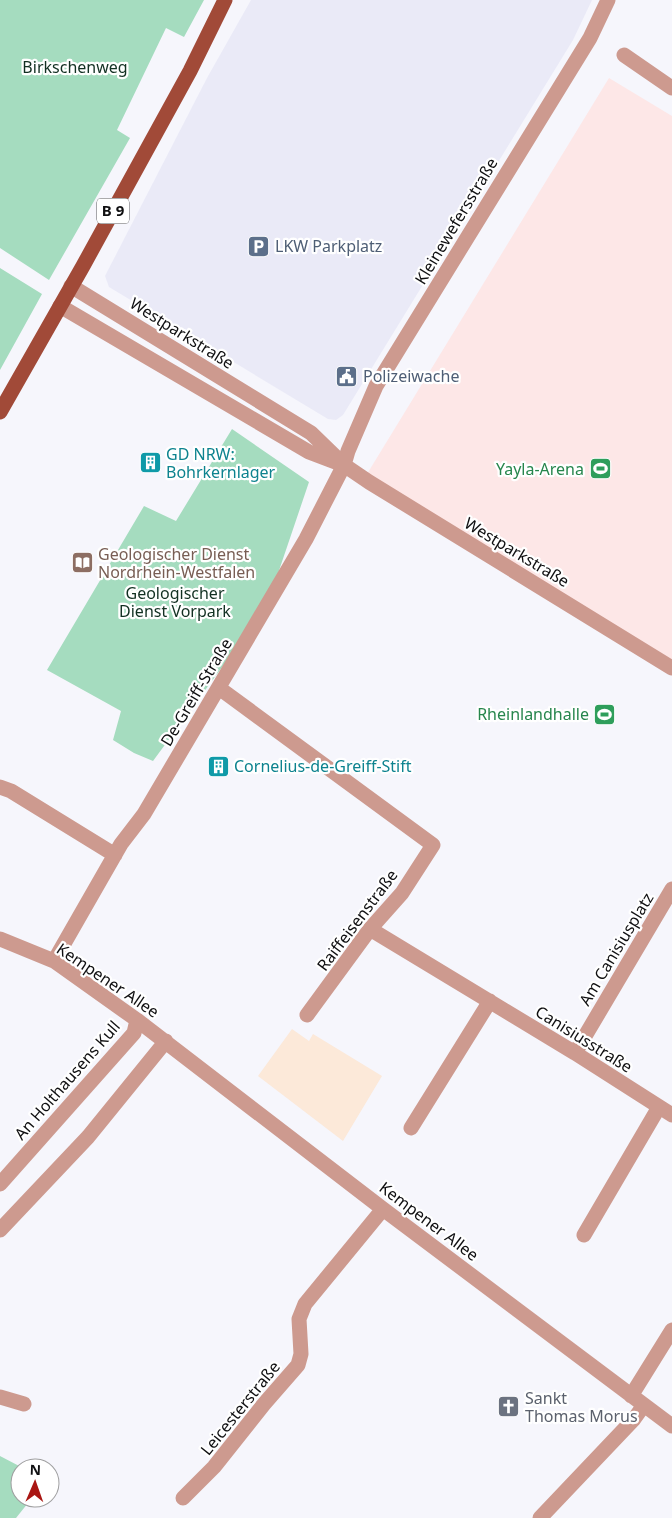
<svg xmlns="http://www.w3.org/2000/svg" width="672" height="1518" font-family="'Noto Sans',sans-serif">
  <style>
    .commercial { fill: #fde7e7 }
    .built { fill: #eaeaf7 }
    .education { fill: #fce9d9 }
    .green { fill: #a5dcbf }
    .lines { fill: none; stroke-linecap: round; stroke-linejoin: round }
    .minor { stroke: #cd9a8f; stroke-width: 15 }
    .major { stroke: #a14a38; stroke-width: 15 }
    .labels { text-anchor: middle; stroke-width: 4.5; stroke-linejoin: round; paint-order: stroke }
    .shield { fill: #fff; stroke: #575758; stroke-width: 1 }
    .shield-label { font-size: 15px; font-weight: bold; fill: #0f0f11 }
    .park-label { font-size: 16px; fill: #123022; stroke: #fff }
    .street-label { font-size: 16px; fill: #0f0f11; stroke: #fff }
    .service-label { font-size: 16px; fill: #4e5e75; stroke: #fff; text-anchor: start }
    .culture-label { font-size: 16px; fill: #0d838f; stroke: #fff; text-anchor: start }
    .leisure-label { font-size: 16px; fill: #27864d; stroke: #fff; text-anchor: end }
    .education-label { font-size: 16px; fill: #785e54; stroke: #fff; text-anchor: start }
    .worship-label { font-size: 16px; fill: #5b616d; stroke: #fff; text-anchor: start }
  </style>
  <rect width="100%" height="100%" fill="#f6f6fc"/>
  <!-- commercial -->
  <path class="commercial" d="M 609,78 L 672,116 L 672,660 L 367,474 Z"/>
  <!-- built -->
  <path class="built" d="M 251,0 L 592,0 L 573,40 L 343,415 L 336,420 L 328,419 L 109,287 L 105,276 L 207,78 Z"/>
  <!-- education -->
  <path class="education" d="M 292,1029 L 309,1041 L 313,1034 L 382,1076 L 343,1141 L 258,1076 Z"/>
  <!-- green -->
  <path class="green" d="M 0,0 L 204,0 L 184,37 L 166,28 L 117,130 L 130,138 L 49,280 L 0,248 Z
    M 0,268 L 42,294 L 0,370 Z
    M 232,429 L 309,482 L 267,606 L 153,761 L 134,753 L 113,740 L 121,711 L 47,670 L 144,506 L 176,521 Z
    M 0,1456 L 23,1468 L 20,1468 L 20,1498 L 32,1498 L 16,1518 L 0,1518 Z"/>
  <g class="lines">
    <!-- minor -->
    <path class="minor" d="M 624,55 L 672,88
      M 71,286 L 311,433 L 344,465 L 369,482 L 672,668
      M 60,306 L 309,452 L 338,463
      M 219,688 L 433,845 L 402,893 L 370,929 L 307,1015
      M 0,787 L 11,791 L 115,855
      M 370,929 L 575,1053 L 672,1115
      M 0,939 L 54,961 L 137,1020 L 383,1209 L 672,1426
      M 54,961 L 121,844 L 144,814 L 306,539 L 344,465 L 348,451 L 376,386 L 590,38 L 608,0
      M 575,1053 L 672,889
      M 411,1128 L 490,1001
      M 0,1184 L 134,1033 L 137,1020
      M 0,1230 L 88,1137 L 166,1041
      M 584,1235 L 659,1107
      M 631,1396 L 672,1330
      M 0,1397 L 24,1404
      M 183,1498 L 214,1467 L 264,1404 L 298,1365 L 301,1354 L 299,1319 L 305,1304 L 383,1209
      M 540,1518 L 634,1419 L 644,1405"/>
    <!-- major -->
    <path class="major" d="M 0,412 L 83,266 L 190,71 L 225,0"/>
  </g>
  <!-- icons -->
  <defs>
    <symbol id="parking-square" viewBox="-11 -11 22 22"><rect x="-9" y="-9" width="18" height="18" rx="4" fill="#5c6f8a" stroke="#fff"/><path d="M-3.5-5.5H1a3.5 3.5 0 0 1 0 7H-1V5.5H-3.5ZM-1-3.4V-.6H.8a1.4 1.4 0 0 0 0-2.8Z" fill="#fff"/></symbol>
    <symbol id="civic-square" viewBox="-11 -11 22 22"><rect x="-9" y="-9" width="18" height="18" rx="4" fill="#5c6f8a" stroke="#fff"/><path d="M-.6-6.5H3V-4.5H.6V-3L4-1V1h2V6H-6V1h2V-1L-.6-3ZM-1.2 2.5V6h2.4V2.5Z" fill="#fff"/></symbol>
    <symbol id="building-square" viewBox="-11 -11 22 22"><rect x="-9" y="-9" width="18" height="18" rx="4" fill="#0f9aa8" stroke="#fff"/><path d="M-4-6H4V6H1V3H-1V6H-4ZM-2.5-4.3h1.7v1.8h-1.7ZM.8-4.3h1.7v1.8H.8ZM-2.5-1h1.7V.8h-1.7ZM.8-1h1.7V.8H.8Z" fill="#fff"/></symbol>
    <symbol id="stadium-square" viewBox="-11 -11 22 22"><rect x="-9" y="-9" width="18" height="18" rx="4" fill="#2e9e5b" stroke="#fff"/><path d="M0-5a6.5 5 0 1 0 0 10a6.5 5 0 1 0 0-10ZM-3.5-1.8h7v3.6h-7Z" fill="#fff"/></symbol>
    <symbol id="library-square" viewBox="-11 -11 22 22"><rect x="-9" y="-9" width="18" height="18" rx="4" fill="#8d6e63" stroke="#fff"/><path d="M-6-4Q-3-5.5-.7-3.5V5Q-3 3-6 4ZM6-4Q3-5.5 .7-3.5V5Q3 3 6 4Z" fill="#fff"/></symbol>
    <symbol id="church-square" viewBox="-11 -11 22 22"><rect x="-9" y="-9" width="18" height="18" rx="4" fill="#6b7280" stroke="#fff"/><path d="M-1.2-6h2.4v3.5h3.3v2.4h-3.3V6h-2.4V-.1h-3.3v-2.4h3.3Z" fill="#fff"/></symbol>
  </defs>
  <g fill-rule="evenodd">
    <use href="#parking-square" x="246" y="234" width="25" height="25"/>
    <use href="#civic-square" x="334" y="364" width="25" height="25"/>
    <use href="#building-square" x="138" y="450" width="25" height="25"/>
    <use href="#stadium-square" x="588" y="456" width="25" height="25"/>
    <use href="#library-square" x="70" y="550" width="25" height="25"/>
    <use href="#stadium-square" x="592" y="702" width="25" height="25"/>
    <use href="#building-square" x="206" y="754" width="25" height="25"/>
    <use href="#church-square" x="496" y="1394" width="25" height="25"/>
  </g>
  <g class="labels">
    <!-- shield labels -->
    <rect class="shield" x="97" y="198.5" width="32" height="25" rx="4"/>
    <g class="shield-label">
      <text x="113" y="216">B 9</text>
    </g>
    <!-- park labels -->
    <g class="park-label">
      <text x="75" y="73">Birkschenweg</text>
      <text x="175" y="599">Geologischer<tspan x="175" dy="18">Dienst Vorpark</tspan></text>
    </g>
    <!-- street labels -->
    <g class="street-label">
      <text transform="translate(456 221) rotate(-59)" y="6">Kleinewefersstraße</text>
      <text transform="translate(182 333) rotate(32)" y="6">Westparkstraße</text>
      <text transform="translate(517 552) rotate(31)" y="6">Westparkstraße</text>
      <text transform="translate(196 692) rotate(-59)" y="6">De-Greiff-Straße</text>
      <text transform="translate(357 920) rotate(-53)" y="6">Raiffeisenstraße</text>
      <text transform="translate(616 949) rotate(-59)" y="6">Am Canisiusplatz</text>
      <text transform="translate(108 980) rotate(34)" y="6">Kempener Allee</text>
      <text transform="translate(584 1039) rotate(32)" y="6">Canisiusstraße</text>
      <text transform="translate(67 1080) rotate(-49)" y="6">An Holthausens Kull</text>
      <text transform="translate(429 1221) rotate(37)" y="6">Kempener Allee</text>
      <text transform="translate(240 1408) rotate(-51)" y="6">Leicesterstraße</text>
    </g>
    <!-- service labels -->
    <g class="service-label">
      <text x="275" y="252">LKW Parkplatz</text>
      <text x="363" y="382">Polizeiwache</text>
    </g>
    <!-- culture labels -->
    <g class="culture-label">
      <text x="166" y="460">GD NRW:<tspan x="166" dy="18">Bohrkernlager</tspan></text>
      <text x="234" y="772">Cornelius-de-Greiff-Stift</text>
    </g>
    <!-- leisure labels -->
    <g class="leisure-label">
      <text x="584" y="475">Yayla-Arena</text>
      <text x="589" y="720">Rheinlandhalle</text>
    </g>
    <!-- education labels -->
    <g class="education-label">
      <text x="98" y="560">Geologischer Dienst<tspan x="98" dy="18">Nordrhein-Westfalen</tspan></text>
    </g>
    <!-- worship labels -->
    <g class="worship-label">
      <text x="525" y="1404">Sankt<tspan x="525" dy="18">Thomas Morus</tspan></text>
    </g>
  </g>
  <!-- north arrow -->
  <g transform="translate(35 1483) rotate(2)"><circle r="24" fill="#ffffff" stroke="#9f9fa0"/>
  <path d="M0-4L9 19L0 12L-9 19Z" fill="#a91613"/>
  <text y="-8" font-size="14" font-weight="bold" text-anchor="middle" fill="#0f0f11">N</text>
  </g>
</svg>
